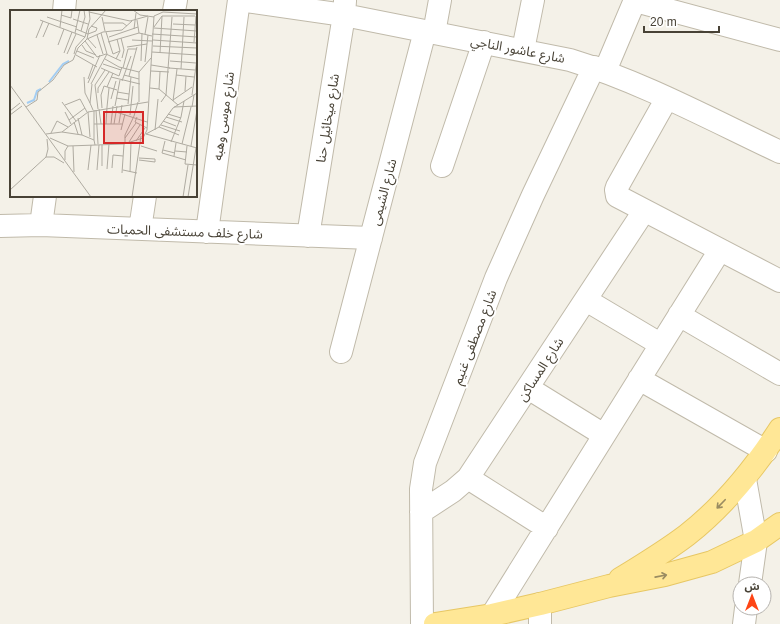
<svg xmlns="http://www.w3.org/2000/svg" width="780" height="624" font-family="Helvetica,'Noto Sans Arabic',sans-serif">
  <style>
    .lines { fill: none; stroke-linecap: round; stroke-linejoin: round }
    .street-casing { stroke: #c0baaa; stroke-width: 24 }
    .primary-casing { stroke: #e7c764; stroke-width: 24 }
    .street { stroke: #fff; stroke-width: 22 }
    .primary { stroke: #ffe796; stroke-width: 22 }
    .oneway { stroke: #9a8c61 }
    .labels { text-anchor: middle; stroke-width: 4; stroke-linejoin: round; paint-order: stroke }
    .street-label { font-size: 13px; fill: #484236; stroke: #fff }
    .inset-river { fill: none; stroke: #a3cdf2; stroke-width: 2 }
    .inset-road { fill: none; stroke: #afaba1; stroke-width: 1 }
    .view { fill: #d62828; fill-opacity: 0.15; stroke: #d62828; stroke-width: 2 }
    .inset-edge { fill: none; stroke: #484236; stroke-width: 2 }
  </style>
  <rect width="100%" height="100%" fill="#f4f1e8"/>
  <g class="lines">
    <defs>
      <path id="street" d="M 239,0 L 344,15 L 570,60 C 642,82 712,120 780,152
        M 635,1 L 780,40
        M 64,11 L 65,0
        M 174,11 L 176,0
        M 434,33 L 440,0
        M 523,50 L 533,0
        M 605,71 L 635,0
        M 667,98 L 617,187 L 616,190 L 617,196 L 780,281
        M 442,166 L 484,42
        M 41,225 L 45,196
        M 0,226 L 41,225 L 371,238
        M 140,229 L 145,196
        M 207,232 L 239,0
        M 308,236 L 344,15 L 345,1
        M 586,300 L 660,344
        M 679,315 L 780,374
        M 341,352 L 425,31
        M 639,379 L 766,451
        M 528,388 L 604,435
        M 468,478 L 547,528
        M 745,479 L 756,541 L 750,584
        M 421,512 L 453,491 L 468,478 L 644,211
        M 492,615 L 720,250
        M 422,624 L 421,489 L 425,463 L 496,278 L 533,195 L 594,67
        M 540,624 L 540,604
        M 744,624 L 746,608"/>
      <path id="primary" d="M 620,579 C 643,565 666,551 687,535 C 724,506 754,469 780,429
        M 435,624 L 492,615 L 540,604 L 609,586 L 665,575 L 712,562 L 756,541 L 780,524"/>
    </defs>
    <!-- street casing -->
    <use href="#street" class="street-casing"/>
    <!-- primary casing -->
    <use href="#primary" class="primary-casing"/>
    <!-- street -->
    <use href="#street" class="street"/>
    <!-- primary -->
    <use href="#primary" class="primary"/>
  </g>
  <!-- one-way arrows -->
  <defs><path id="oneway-shaft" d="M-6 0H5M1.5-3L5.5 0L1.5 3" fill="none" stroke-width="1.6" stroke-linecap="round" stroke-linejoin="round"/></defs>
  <g class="oneway">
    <use href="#oneway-shaft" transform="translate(721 504) rotate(134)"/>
    <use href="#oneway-shaft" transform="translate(661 576) rotate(-11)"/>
  </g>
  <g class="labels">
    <!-- street labels -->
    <g class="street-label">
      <text transform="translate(518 49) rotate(11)" y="5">شارع عاشور الناجي</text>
      <text transform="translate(223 116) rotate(-82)" y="5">شارع موسى وهبه</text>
      <text transform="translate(327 118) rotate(-81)" y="5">شارع ميخائيل حنا</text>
      <text transform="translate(383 192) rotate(-75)" y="5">شارع الشيمى</text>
      <text transform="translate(185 231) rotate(2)" y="5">شارع خلف مستشفى الحميات</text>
      <text transform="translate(474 337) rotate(-69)" y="5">شارع مصطفى غنيم</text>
      <text transform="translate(540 369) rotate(-57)" y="5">شارع المساكن</text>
    </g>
  </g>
  <!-- overview -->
  <g transform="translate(10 10)">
    <rect width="187" height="187" fill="#f4f1e8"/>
    <path class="inset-river" d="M 39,72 L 53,54 L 59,51M 17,93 L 24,90 L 27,81 L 31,79"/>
    <path class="inset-road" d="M 123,0 L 130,5 L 144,7M 79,2 L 120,11 L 138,6M 51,5 L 61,8 L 62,0M 37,7 L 67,17M 92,7 L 95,21M 63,9 L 78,14M 30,10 L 75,27M 127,10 L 129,23M 94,13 L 113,13 L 117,16M 163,14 L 185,15M 50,17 L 52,0M 144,17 L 152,6 L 185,6M 144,18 L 187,21M 66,19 L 78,24 L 86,21 L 87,18 L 81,16M 124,19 L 126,3M 71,21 L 75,7 L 74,0M 96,22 L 103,44 L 110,41M 65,23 L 70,0M 91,23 L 97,44M 135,24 L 138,7M 142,24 L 187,27M 87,25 L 93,44M 33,27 L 39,13M 99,27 L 128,17M 26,28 L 33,11M 111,28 L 114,40 L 112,48M 77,29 L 93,22 L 112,20 L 122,11M 78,29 L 86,38M 122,30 L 142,31M 143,30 L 187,33M 75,31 L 87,47 L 96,44 L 111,51M 98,32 L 129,23 L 142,26M 184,32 L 186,6M 48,35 L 54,19M 72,35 L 76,41 L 86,45M 143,36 L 187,38M 117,37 L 137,34M 67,41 L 84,48M 142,42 L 187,45M 54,43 L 62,22M 150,43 L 152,6M 57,44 L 66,24M 64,44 L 66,37 L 75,27 L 80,9 L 79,0M 66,45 L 87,57M 95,49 L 109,57 L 129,62M 106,49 L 110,41 L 107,29M 131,51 L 132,23M 160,51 L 186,53M 135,52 L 138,25M 93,54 L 111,60M 141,55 L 160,58M 91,58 L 109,66 L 112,57M 113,58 L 118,39 L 127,39M 159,58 L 185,60M 171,59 L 174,7M 141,61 L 159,62M 114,65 L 129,69M 166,65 L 184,67M 119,66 L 127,37M 74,67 L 75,83 L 80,93M 101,67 L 130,74M 78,69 L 83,55M 112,71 L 121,46M 78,73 L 90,45M 81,74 L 97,44M 82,74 L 80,93 L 83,100M 0,75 L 81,187M 97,77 L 103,63M 140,78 L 149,79 L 168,95M 149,79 L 150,62M 175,81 L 176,66M 107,82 L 119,84M 88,83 L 88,78 L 99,62M 182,85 L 187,49M 106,88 L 118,90M 101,89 L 106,71M 163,90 L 182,77M 163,91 L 167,59M 52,92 L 66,111M 129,92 L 129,62 L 141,48M 151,92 L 156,85 L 162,7M 118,94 L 121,67M 55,95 L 70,89 L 77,102M 105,96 L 110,70M 16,97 L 27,90 L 28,82 L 43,70 L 54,55 L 63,50 L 68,38 L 77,29 L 79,19 L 96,0M 97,97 L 99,78M 164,97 L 187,96M 182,97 L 184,85M 92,98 L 91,85 L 94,76 L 107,80M 88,99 L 85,75 L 95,60M 89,99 L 91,114M 84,100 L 84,130M 86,100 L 88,134M 0,101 L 10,93M 55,102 L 61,114M 78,102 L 80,127M 106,102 L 137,112M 158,104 L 171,108M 0,105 L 12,96M 120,105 L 123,76M 124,106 L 128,92M 127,107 L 125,112 L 137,118M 156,107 L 172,112M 68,108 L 72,125M 59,110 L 75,98M 153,111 L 166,116M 64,112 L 68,124M 109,113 L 112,95M 84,114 L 112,114M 96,114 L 97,97M 101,114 L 103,96M 104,114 L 107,96M 151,115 L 170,121M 149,117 L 169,125M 111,120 L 115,104M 145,120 L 148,89M 52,122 L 78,102 L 138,92M 41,123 L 47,111 L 58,117M 36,124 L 52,122 L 72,125 L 84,130 L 85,135M 136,124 L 149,117 L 163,98 L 187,83M 136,124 L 187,138M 40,128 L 58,136 L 114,134 L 133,128 L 137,120 L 144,6 L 153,2 L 187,4M 115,128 L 126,113M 126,131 L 135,118M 155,131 L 152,143 L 176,150M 119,132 L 130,115M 161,132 L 171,107 L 174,91M 115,134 L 115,125 L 124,106M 172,134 L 181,97M 92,135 L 92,156M 63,136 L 64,162M 131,136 L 147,141M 177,136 L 175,154 L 187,155M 181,136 L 187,100M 153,140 L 165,143M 165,141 L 177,142M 164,146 L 166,133M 36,147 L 38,139 L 37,129M 55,150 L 55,141 L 58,136M 129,150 L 145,152 L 145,149 L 129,148M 102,158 L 103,145 L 113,146M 97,159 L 99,134M 78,160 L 81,135M 87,160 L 89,135M 113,160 L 127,163M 120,162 L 121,132M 112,163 L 114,134M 0,180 L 36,147 L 44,147 L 54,153M 122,187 L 131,126M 173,187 L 178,155M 178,187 L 186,138"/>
    <path class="view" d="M 94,102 L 133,102 L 133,133 L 94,133 Z"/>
    <rect width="187" height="187" class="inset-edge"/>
  </g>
  <!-- north arrow -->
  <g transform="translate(752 596)"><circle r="19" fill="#ffffff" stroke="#b6b3af"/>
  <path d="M0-3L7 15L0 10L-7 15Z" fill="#fe4515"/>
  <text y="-6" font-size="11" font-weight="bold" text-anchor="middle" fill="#484236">ش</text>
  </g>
  <!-- scale -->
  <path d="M644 26v6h75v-6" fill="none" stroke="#484236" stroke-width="2"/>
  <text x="650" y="26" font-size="12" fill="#484236" stroke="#ffffff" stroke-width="3" paint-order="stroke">20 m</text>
</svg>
